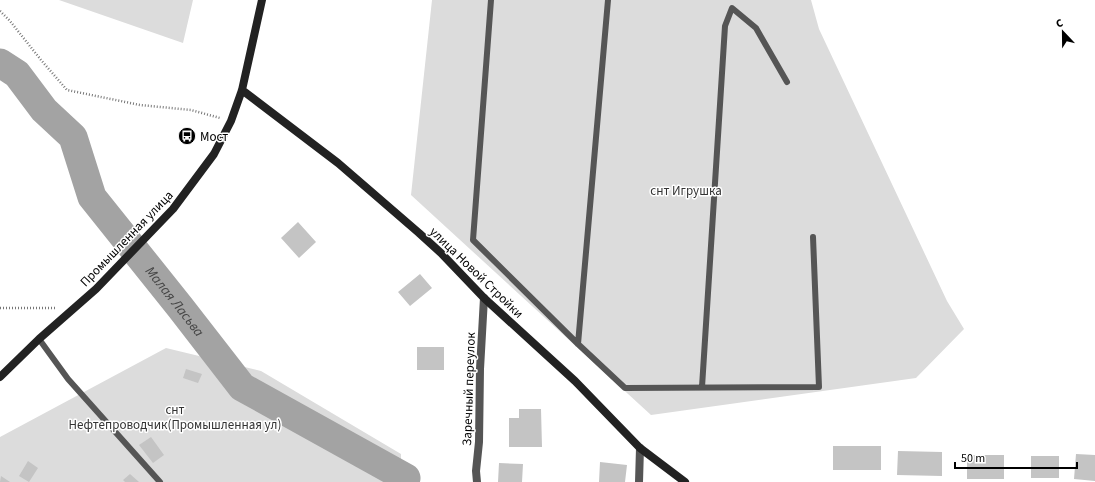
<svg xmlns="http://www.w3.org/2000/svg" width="1095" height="482" font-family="'Source Sans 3',sans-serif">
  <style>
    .green { fill: #dcdcdc }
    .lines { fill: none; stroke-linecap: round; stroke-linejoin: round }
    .river { stroke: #a3a3a3; stroke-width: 29 }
    .building { fill: #c4c4c4 }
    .path { stroke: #777; stroke-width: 2.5; stroke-dasharray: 1 2; stroke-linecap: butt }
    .lane { stroke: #555; stroke-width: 6 }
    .street { stroke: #555; stroke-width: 8 }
    .secondary { stroke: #222; stroke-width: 8 }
    .labels { text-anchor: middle; stroke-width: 3; stroke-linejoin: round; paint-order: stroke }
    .poi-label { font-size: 13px; fill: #000; stroke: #fff; text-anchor: start }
    .park-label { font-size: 13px; fill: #333; stroke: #fff }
    .street-label { font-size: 13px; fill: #000; stroke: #fff }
    .water-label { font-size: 14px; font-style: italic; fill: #444; stroke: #fff }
  </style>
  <rect width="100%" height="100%" fill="#fff"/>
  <!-- green -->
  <path class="green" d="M 59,0 L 193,0 L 183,43 Z
    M 432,0 L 811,0 L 819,29 L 947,301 L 964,329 L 916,378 L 651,415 L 411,195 Z
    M 166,348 L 261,371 L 401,454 L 401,482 L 0,482 L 0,437 Z"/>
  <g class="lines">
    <!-- river -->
    <path class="river" id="s1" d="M 0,63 L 17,74 L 44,110 L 73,137 L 92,197 L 180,307 L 242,387 L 406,478 L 404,482"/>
  </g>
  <!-- building -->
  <path class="building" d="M 298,222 L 316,242 L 299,258 L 281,238 Z
    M 420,274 L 432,288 L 410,306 L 398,292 Z
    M 417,347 L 444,347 L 444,370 L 417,370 Z
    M 186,369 L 202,374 L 198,383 L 183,378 Z
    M 519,409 L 541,409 L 542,447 L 509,447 L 509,418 L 519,418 Z
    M 151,437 L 164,455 L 153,463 L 139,445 Z
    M 833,446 L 881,446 L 881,470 L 833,470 Z
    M 898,451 L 942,452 L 942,476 L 897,475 Z
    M 1076,454 L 1095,455 L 1095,481 L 1074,479 Z
    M 967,455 L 1004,455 L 1004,479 L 967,479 Z
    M 1031,456 L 1059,456 L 1059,478 L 1031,478 Z
    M 28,461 L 38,468 L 29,482 L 19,476 Z
    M 600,462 L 627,465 L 625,482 L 599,482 Z
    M 499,463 L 523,464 L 522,482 L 498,482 Z
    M 130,474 L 139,482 L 125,482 L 123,480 Z
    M 1,476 L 10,482 L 0,482 Z"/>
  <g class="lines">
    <!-- path -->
    <path class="path" d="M 0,11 L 10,21 L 41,60 L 67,90 L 140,105 L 191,110 L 220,118
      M 0,308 L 55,308"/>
    <!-- lane -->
    <path class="lane" d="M 491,0 L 473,240 L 578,344 L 625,388 L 819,387 L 813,237
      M 39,339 L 68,379 L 160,482
      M 578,344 L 608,0
      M 702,387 L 725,26 L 732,8 L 756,28 L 787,82"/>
    <!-- street -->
    <path class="street" d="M 477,482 L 476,471 L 479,442 L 480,369 L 484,298
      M 639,482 L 640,448"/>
    <!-- secondary -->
    <path class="secondary" d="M 242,90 L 338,163 L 419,233 L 441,253 L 484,298 L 575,381 L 640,448 L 685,482
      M 0,377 L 39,339 L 96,289 L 173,209 L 214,154 L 231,121 L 242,90 L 262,0"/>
  </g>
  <!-- icons -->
  <defs>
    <symbol id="bus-disc" viewBox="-11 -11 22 22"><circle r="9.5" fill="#000" stroke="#fff"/><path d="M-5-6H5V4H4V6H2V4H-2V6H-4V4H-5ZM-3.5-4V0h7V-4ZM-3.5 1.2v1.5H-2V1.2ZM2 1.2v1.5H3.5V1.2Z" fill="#fff"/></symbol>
  </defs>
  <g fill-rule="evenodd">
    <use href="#bus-disc" x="177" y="126" width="20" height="20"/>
  </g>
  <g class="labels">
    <!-- poi labels -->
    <g class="poi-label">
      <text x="200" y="141">Мост</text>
    </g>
    <!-- park labels -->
    <g class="park-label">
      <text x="686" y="195">снт Игрушка</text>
      <text x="175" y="414">снт<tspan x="175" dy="15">Нефтепроводчик(Промышленная ул)</tspan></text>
    </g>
    <!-- street labels -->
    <g class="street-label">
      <text transform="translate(126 238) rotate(-46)" y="5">Промышленная улица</text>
      <text transform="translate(477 272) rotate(44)" y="5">улица Новой Стройки</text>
      <text transform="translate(468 389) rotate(-88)" y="5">Заречный переулок</text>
    </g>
    <!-- water labels -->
    <g class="water-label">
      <text dy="5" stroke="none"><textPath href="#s1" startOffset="301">Малая Ласьва</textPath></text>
    </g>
  </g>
  <!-- north arrow -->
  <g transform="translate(1063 32) rotate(338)" stroke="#ffffff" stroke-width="3" paint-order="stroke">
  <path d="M0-3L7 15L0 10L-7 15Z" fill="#000000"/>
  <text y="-6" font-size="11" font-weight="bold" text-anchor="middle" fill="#000000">С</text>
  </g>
  <!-- scale -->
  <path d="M955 462v6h122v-6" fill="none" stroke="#000000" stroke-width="2"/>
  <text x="961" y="462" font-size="12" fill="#000000" stroke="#ffffff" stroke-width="3" paint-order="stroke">50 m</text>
</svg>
